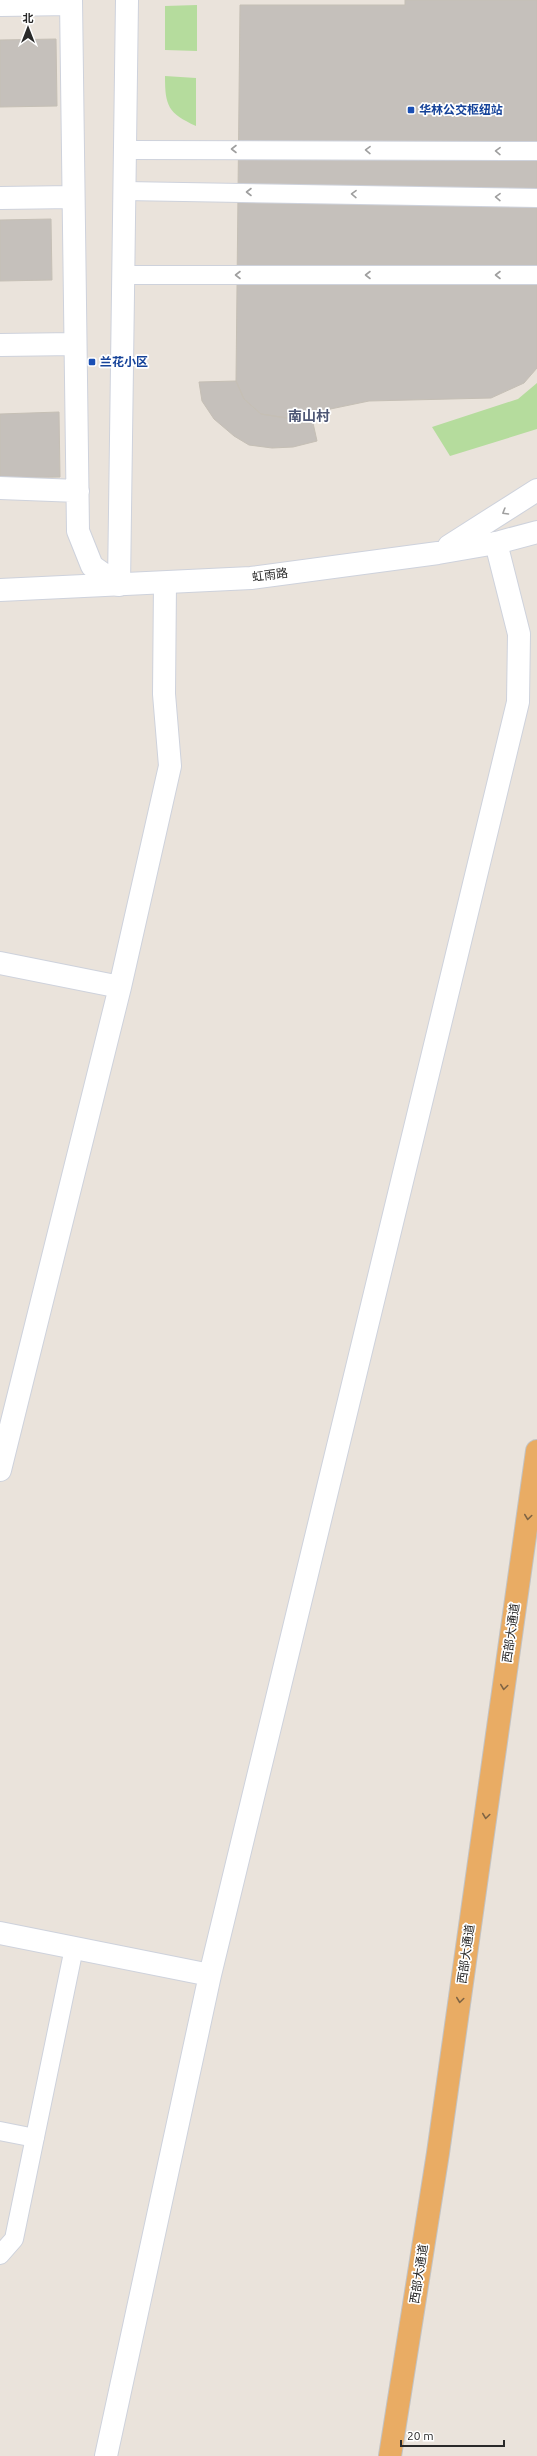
<svg xmlns="http://www.w3.org/2000/svg" width="537" height="2456" font-family="Ubuntu,'Noto Sans SC',sans-serif">
  <style>
    .green { fill: #b5dc9d }
    .building { fill: #c5c0bb; stroke: #c5bfb5 }
    .lines { fill: none; stroke-linecap: round; stroke-linejoin: round }
    .service-casing { stroke: #ced2dc; stroke-width: 20 }
    .minor-casing { stroke: #ced2dc; stroke-width: 24 }
    .tertiary-casing { stroke: #ced2dc; stroke-width: 24 }
    .trunk-casing { stroke: #c3c3c3; stroke-width: 24 }
    .service { stroke: #fff; stroke-width: 18 }
    .minor { stroke: #fff; stroke-width: 22 }
    .tertiary { stroke: #fff; stroke-width: 22 }
    .trunk { stroke: #e9ac64; stroke-width: 22 }
    .oneway { stroke: #9f9f9f }
    .oneway2 { stroke: #7f6444 }
    .transit-dot { fill: #1a4fb4; stroke: #fff; stroke-width: 1.5 }
    .labels { text-anchor: middle; stroke-width: 3.5; stroke-linejoin: round; paint-order: stroke }
    .transit-label { font-size: 12px; font-weight: bold; fill: #164399; stroke: #fff; text-anchor: start }
    .street-label { font-size: 12px; fill: #292929; stroke: #fff }
    .quarter-label { font-size: 14px; font-weight: bold; fill: #4d5675; stroke: #fff }
  </style>
  <rect width="100%" height="100%" fill="#eae3db"/>
  <!-- green -->
  <path class="green" d="M 197,5 L 197,51 L 165,50 L 165,6 Z
    M 165,76 L 196,78 L 196,126 C 168,113 165,106 165,76 Z
    M 537,383 L 537,429 L 450,456 L 432,427 L 518,399 Z"/>
  <!-- building -->
  <path class="building" d="M 405,0 L 537,0 L 537,368 L 524,383 L 491,398 L 369,401 L 287,418 L 261,414 L 244,399 L 236,381 L 240,5 L 405,5 Z
    M 56,39 L 57,106 L 0,107 L 0,40 Z
    M 51,219 L 52,280 L 0,281 L 0,220 Z
    M 236,381 L 244,399 L 261,414 L 287,418 L 311,414 L 317,441 L 293,447 L 272,448 L 249,445 L 234,436 L 214,419 L 202,401 L 199,382 Z
    M 59,412 L 60,477 L 0,478 L 0,414 Z"/>
  <g class="lines">
    <defs>
      <path id="service" d="M 126,150 L 537,151
        M 125,191 L 537,198
        M 124,275 L 537,275
        M 0,2131 L 35,2138
        M 0,2255 L 14,2239 L 74,1948"/>
      <path id="minor" d="M 71,0 L 78,531 L 92,566 L 119,585
        M 0,5 L 71,4
        M 0,198 L 73,197
        M 0,345 L 75,344
        M 0,488 L 78,491
        M 119,585 L 127,0
        M 0,963 L 120,987
        M 0,1470 L 120,987 L 170,766 L 164,694 L 165,583
        M 0,1933 L 210,1975
        M 106,2456 L 210,1975 L 518,702 L 519,634 L 496,543"/>
      <path id="tertiary" d="M 449,546 L 537,490
        M 0,590 L 251,578 L 438,553 L 496,543 L 537,532"/>
      <path id="trunk" d="M 390,2456 L 438,2153 L 537,1451"/>
    </defs>
    <!-- service casing -->
    <use href="#service" class="service-casing"/>
    <!-- minor casing -->
    <use href="#minor" class="minor-casing"/>
    <!-- tertiary casing -->
    <use href="#tertiary" class="tertiary-casing"/>
    <!-- trunk casing -->
    <use href="#trunk" class="trunk-casing"/>
    <!-- service -->
    <use href="#service" class="service"/>
    <!-- minor -->
    <use href="#minor" class="minor"/>
    <!-- tertiary -->
    <use href="#tertiary" class="tertiary"/>
    <!-- trunk -->
    <use href="#trunk" class="trunk"/>
  </g>
  <!-- one-way arrows -->
  <defs><path id="oneway-chevron" d="M-2-3.5L2.5 0L-2 3.5" fill="none" stroke-width="1.6" stroke-linecap="round" stroke-linejoin="round"/></defs>
  <g class="oneway">
    <use href="#oneway-chevron" transform="translate(234 149) rotate(180)"/>
    <use href="#oneway-chevron" transform="translate(368 150) rotate(-179)"/>
    <use href="#oneway-chevron" transform="translate(498 151) rotate(-179)"/>
    <use href="#oneway-chevron" transform="translate(249 192) rotate(-180)"/>
    <use href="#oneway-chevron" transform="translate(354 194) rotate(-179)"/>
    <use href="#oneway-chevron" transform="translate(498 197) rotate(-179)"/>
    <use href="#oneway-chevron" transform="translate(238 275) rotate(180)"/>
    <use href="#oneway-chevron" transform="translate(368 275) rotate(180)"/>
    <use href="#oneway-chevron" transform="translate(498 275) rotate(180)"/>
    <use href="#oneway-chevron" transform="translate(505 512) rotate(149)"/>
  </g>
  <g class="oneway2">
    <use href="#oneway-chevron" transform="translate(528 1517) rotate(98)"/>
    <use href="#oneway-chevron" transform="translate(504 1687) rotate(98)"/>
    <use href="#oneway-chevron" transform="translate(486 1816) rotate(98)"/>
    <use href="#oneway-chevron" transform="translate(460 2000) rotate(98)"/>
  </g>
  <!-- markers -->
  <g class="transit-dot">
    <rect x="407" y="106" width="8" height="8" rx="2"/>
    <rect x="88" y="358" width="8" height="8" rx="2"/>
  </g>
  <g class="labels">
    <!-- transit labels -->
    <g class="transit-label">
      <text x="419" y="114">华林公交枢纽站</text>
      <text x="100" y="366">兰花小区</text>
    </g>
    <!-- street labels -->
    <g class="street-label">
      <text transform="translate(270 575) rotate(-7)" y="4">虹雨路</text>
      <text transform="translate(511 1633) rotate(-82)" y="4">西部大通道</text>
      <text transform="translate(466 1954) rotate(-82)" y="4">西部大通道</text>
      <text transform="translate(419 2274) rotate(-81)" y="4">西部大通道</text>
    </g>
    <!-- quarter labels -->
    <g class="quarter-label">
      <text x="309" y="421">南山村</text>
    </g>
  </g>
  <!-- north arrow -->
  <g transform="translate(28 28)" stroke="#ffffff" stroke-width="3" paint-order="stroke">
  <path d="M0-3L7 15L0 10L-7 15Z" fill="#292929"/>
  <text y="-6" font-size="11" font-weight="bold" text-anchor="middle" fill="#292929">北</text>
  </g>
  <!-- scale -->
  <path d="M401 2440v6h103v-6" fill="none" stroke="#292929" stroke-width="2"/>
  <text x="407" y="2440" font-size="12" fill="#292929" stroke="#ffffff" stroke-width="3" paint-order="stroke">20 m</text>
</svg>
